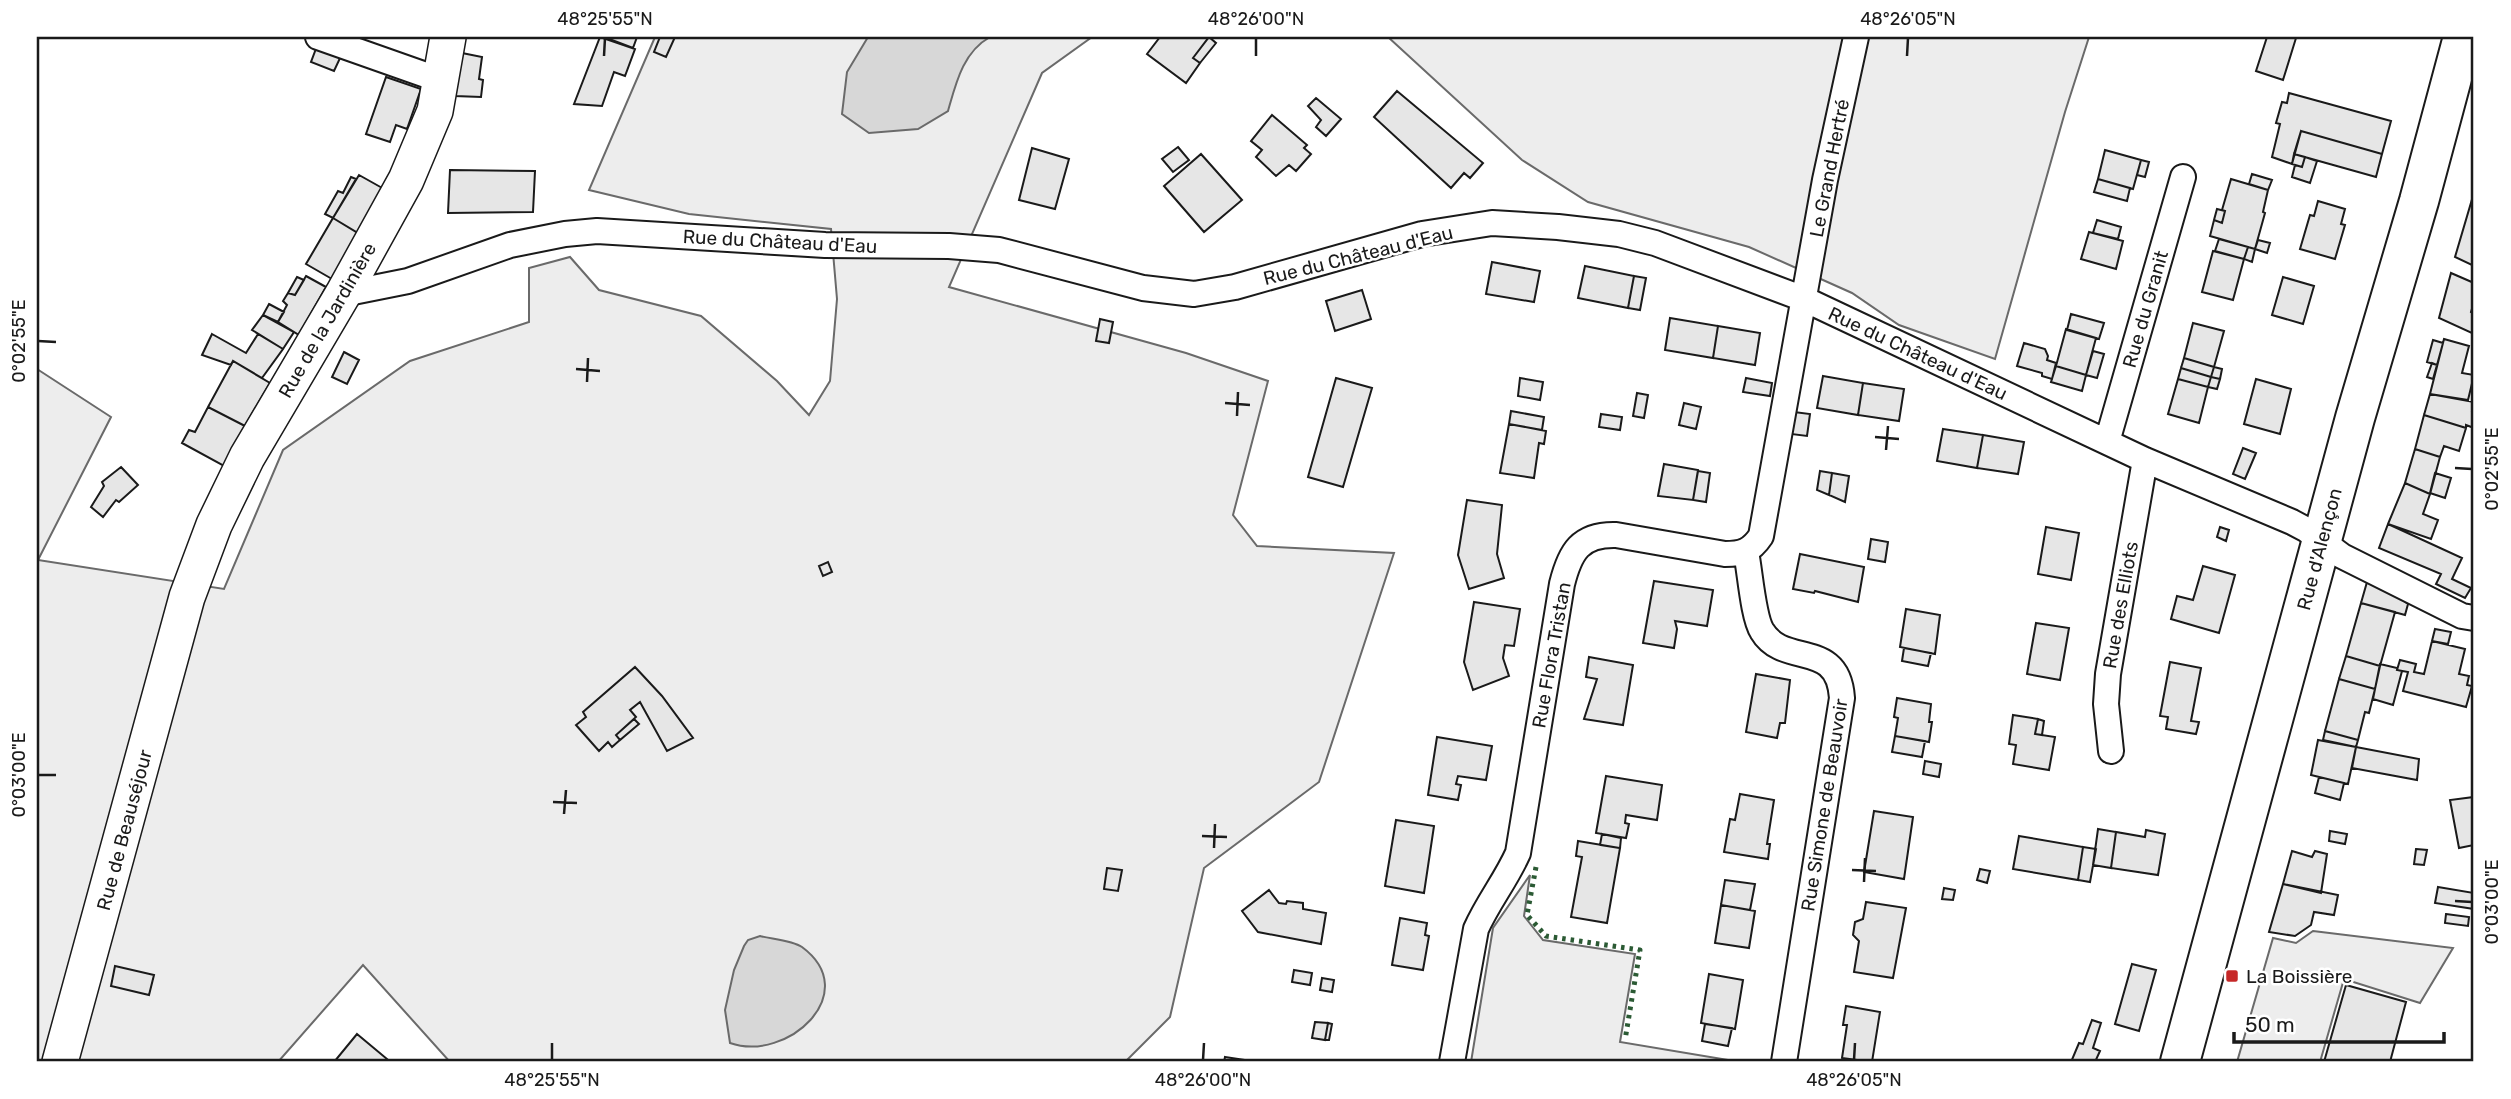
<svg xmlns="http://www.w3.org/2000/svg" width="2511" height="1099" font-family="Rubik,sans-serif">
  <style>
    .built { fill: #ededed; stroke: #6a6a6a; stroke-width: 2 }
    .water { fill: #d7d7d7; stroke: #6a6a6a; stroke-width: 2 }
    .building { fill: #e6e6e6; stroke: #1a1a1a; stroke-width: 2 }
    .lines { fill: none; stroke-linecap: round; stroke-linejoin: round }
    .street-casing { stroke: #1a1a1a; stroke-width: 28 }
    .secondary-casing { stroke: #1a1a1a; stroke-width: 38 }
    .primary-casing { stroke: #1a1a1a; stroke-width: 42 }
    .street { stroke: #fff; stroke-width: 24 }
    .secondary { stroke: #fff; stroke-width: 35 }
    .primary { stroke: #fff; stroke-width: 38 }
    .hedge { stroke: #2b5a34; stroke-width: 5; stroke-dasharray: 3.5 5; stroke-linecap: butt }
    .ticks { fill: none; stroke: #1a1a1a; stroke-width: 2.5 }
    .poi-dot { fill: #c62828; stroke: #fff; stroke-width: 2.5 }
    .labels { text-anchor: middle; stroke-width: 5; stroke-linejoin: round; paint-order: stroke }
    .street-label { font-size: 19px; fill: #1a1a1a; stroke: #fff }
    .poi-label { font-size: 19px; fill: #1a1a1a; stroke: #fff; text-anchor: start }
    .neatline { fill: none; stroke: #1a1a1a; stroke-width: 2.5 }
    .ticks-label { font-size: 18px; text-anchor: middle; fill: #1a1a1a }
  </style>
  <rect width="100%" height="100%" fill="#fff"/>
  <!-- built -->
  <path class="built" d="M 655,37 L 1092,37 L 1042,73 L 949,287 L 1186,353 L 1268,381 L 1233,515 L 1257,546 L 1394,553 L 1319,782 L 1204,868 L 1170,1017 L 1125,1062 L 450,1062 L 363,965 L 278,1062 L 37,1062 L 37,369 L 111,417 L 38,560 L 224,589 L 283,450 L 410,361 L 529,322 L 529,268 L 570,257 L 599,290 L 701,316 L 777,381 L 809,415 L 830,381 L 837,299 L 831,229 L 689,214 L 589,190 Z
    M 1388,37 L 2089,37 L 2065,112 L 1995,359 L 1899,325 L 1852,293 L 1749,247 L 1588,202 L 1522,160 Z
    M 1530,875 L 1524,916 L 1543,940 L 1635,954 L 1620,1042 L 1740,1062 L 1471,1062 L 1493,928 Z
    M 2313,931 L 2453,948 L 2420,1003 L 2344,979 L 2320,1062 L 2237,1062 L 2273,938 L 2296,943 Z"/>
  <!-- water -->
  <path class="water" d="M 868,37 L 990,37 C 963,52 956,83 948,111 L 918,129 L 869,133 L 842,114 L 847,72 Z
    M 760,936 C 772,939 792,940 802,947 C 864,993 787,1063 730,1043 L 725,1010 L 734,970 L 744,946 L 748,940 Z"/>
  <!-- building -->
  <path class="building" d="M 600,37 L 635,49 L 625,76 L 614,72 L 602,106 L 574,104 Z
    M 604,37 L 637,37 L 633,48 Z
    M 660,37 L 675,37 L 666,57 L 654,52 Z
    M 1160,37 L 1209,37 L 1193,58 L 1200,63 L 1186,83 L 1147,54 Z
    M 1209,37 L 1216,43 L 1200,63 L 1193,58 Z
    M 2267,37 L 2296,38 L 2283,80 L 2256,71 Z
    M 317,46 L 341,56 L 334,71 L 311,62 Z
    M 462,53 L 482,57 L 479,79 L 483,80 L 481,97 L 455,96 Z
    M 386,77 L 421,89 L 407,129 L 396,125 L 390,142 L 366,134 Z
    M 1397,91 L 1483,163 L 1470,178 L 1464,173 L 1451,188 L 1374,117 Z
    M 2289,93 L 2391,121 L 2382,154 L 2301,131 L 2292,164 L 2272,157 L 2280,124 L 2276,123 L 2282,102 L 2287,103 Z
    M 1316,98 L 1341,119 L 1326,136 L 1316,127 L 1321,120 L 1308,106 Z
    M 1272,115 L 1307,145 L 1304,148 L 1311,154 L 1296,171 L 1289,165 L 1276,176 L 1256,157 L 1262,150 L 1251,141 Z
    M 2301,131 L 2382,154 L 2376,177 L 2294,154 Z
    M 1178,147 L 1189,160 L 1173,172 L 1162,159 Z
    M 1032,148 L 1069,159 L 1055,209 L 1019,200 Z
    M 2105,150 L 2141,160 L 2133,189 L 2098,179 Z
    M 1201,154 L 1242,200 L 1204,232 L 1164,186 Z
    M 2294,154 L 2305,157 L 2302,167 L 2292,164 Z
    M 2305,157 L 2317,161 L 2310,183 L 2292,177 L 2295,165 L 2302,167 Z
    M 2141,160 L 2149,162 L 2145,177 L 2137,175 Z
    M 450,170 L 535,171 L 533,212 L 448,213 Z
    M 2252,174 L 2272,180 L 2268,190 L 2249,184 Z
    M 359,175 L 384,189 L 358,233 L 333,218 Z
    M 351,177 L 356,179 L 333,218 L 325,214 L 338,191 L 343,193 Z
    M 2098,179 L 2130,188 L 2127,201 L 2094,192 Z
    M 2231,179 L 2268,190 L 2263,212 L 2265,213 L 2255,249 L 2210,236 L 2214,220 L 2222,223 L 2225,211 L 2222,210 Z
    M 2473,196 L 2474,197 L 2474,266 L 2455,257 Z
    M 2318,201 L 2345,209 L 2341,224 L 2345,225 L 2335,259 L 2300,249 L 2310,215 L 2314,216 Z
    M 2217,209 L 2225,211 L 2222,223 L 2214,220 Z
    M 333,218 L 358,233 L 332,279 L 306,264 Z
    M 2097,220 L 2121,227 L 2118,239 L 2093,233 Z
    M 2089,232 L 2123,241 L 2116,269 L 2081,259 Z
    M 2219,239 L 2248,247 L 2244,259 L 2215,251 Z
    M 2258,240 L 2270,243 L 2267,253 L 2255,249 Z
    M 2248,247 L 2255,249 L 2252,262 L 2244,259 Z
    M 2213,251 L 2244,259 L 2233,300 L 2202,292 Z
    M 1492,262 L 1540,271 L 1534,302 L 1486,294 Z
    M 1585,266 L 1634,276 L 1628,308 L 1578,298 Z
    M 2451,273 L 2474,283 L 2474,302 L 2471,312 L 2474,314 L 2474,334 L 2439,318 Z
    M 306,276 L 326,287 L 299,335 L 278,322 L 287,305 L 283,301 L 288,293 L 295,295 Z
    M 1634,276 L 1646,278 L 1640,310 L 1628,308 Z
    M 297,277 L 304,280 L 295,295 L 288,293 Z
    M 2283,277 L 2314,286 L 2303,324 L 2272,315 Z
    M 1362,290 L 1371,319 L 1335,331 L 1326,301 Z
    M 269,304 L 284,312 L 278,322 L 263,315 Z
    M 2071,314 L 2104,323 L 2099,339 L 2067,330 Z
    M 263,315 L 294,332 L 283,349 L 252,330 Z
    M 1670,318 L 1718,326 L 1713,358 L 1665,350 Z
    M 1100,319 L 1113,322 L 1109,343 L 1096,341 Z
    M 2193,323 L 2224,331 L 2214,367 L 2184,358 Z
    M 1718,326 L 1760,333 L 1755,365 L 1713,358 Z
    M 2066,329 L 2096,338 L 2086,375 L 2056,366 Z
    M 212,334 L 246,353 L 258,334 L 283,349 L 262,378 L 233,361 L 231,365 L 202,355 Z
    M 2444,339 L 2469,346 L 2462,373 L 2474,375 L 2468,400 L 2430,394 Z
    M 2433,340 L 2443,343 L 2437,365 L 2427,362 Z
    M 2024,343 L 2045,349 L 2048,356 L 2047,360 L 2056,363 L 2052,379 L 2042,376 L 2042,373 L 2017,366 Z
    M 2093,351 L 2104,354 L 2097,378 L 2086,375 Z
    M 344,352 L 359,360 L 347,384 L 332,377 Z
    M 2184,358 L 2214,367 L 2211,377 L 2181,368 Z
    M 233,361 L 270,383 L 245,426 L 208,407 Z
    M 2432,363 L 2437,365 L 2433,379 L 2427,377 Z
    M 2056,366 L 2086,375 L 2082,391 L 2051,382 Z
    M 2214,367 L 2222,369 L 2220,379 L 2211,377 Z
    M 2181,368 L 2211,377 L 2208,387 L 2178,379 Z
    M 1823,376 L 1863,383 L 1858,415 L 1817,408 Z
    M 2211,377 L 2220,379 L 2217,389 L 2208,387 Z
    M 1336,378 L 1372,388 L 1343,487 L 1308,477 Z
    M 1520,378 L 1543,382 L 1540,400 L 1518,396 Z
    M 1746,378 L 1772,383 L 1770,396 L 1743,392 Z
    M 2178,379 L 2208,387 L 2199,423 L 2168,414 Z
    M 2256,379 L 2291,389 L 2280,434 L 2244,424 Z
    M 1863,383 L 1904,389 L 1899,421 L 1858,415 Z
    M 1637,393 L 1648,395 L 1644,418 L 1633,416 Z
    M 2430,394 L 2474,402 L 2472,411 L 2474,412 L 2474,428 L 2466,425 L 2466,428 L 2424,415 Z
    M 1684,403 L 1701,407 L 1696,429 L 1679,425 Z
    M 208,407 L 245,426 L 224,466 L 182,443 L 189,430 L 195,432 Z
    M 1511,411 L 1544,417 L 1542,430 L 1509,424 Z
    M 1794,412 L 1810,414 L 1807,436 L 1791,434 Z
    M 1601,414 L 1622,417 L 1620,430 L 1599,427 Z
    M 2424,415 L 2466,428 L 2459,451 L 2444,446 L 2440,457 L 2415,449 Z
    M 1509,424 L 1546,431 L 1544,444 L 1539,443 L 1534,478 L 1500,473 Z
    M 1943,429 L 1983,435 L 1977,468 L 1937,461 Z
    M 1983,435 L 2024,442 L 2018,474 L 1977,468 Z
    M 2243,448 L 2256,453 L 2245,479 L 2233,474 Z
    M 2415,449 L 2440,457 L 2430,494 L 2405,483 Z
    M 1664,464 L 1698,470 L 1693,500 L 1658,496 Z
    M 121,467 L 138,485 L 119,502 L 116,500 L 103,517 L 91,507 L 104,486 L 102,482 Z
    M 1698,471 L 1710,473 L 1706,502 L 1693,500 Z
    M 1820,471 L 1832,473 L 1829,495 L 1817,490 Z
    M 1832,473 L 1849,476 L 1845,502 L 1829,495 Z
    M 2435,473 L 2451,478 L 2445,498 L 2430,493 Z
    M 2405,483 L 2430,494 L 2423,514 L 2438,520 L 2431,539 L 2388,524 Z
    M 1467,500 L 1502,505 L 1497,554 L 1504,578 L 1469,589 L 1458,555 Z
    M 2388,524 L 2462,558 L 2452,579 L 2471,588 L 2465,598 L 2436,584 L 2441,574 L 2379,548 Z
    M 2046,527 L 2079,533 L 2071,580 L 2038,574 Z
    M 2220,527 L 2229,530 L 2226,541 L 2217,537 Z
    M 1871,539 L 1888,542 L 1885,562 L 1868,559 Z
    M 1800,554 L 1864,567 L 1858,602 L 1815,591 L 1814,593 L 1793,589 Z
    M 828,562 L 832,572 L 823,576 L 819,566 Z
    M 2203,566 L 2235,575 L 2219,633 L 2171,619 L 2177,596 L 2193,600 Z
    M 1654,581 L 1713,590 L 1707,626 L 1675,621 L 1677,629 L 1674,648 L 1643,643 Z
    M 2367,582 L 2388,588 L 2408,604 L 2405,615 L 2361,603 Z
    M 1474,602 L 1520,609 L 1514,646 L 1505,645 L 1503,658 L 1509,676 L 1473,690 L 1464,662 Z
    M 2361,603 L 2395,612 L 2380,666 L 2346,656 Z
    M 1906,609 L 1940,615 L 1935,654 L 1900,647 Z
    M 2036,623 L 2069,628 L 2060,680 L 2027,674 Z
    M 2435,629 L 2451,632 L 2448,644 L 2432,641 Z
    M 2432,641 L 2465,649 L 2459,674 L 2469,676 L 2467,685 L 2472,686 L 2466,707 L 2403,691 L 2408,672 L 2397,670 L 2400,660 L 2416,664 L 2414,672 L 2424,674 Z
    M 1904,648 L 1931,653 L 1928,666 L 1902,661 Z
    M 2346,656 L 2380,666 L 2375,689 L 2339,679 Z
    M 1589,657 L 1633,665 L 1623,725 L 1584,719 L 1597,679 L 1586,677 Z
    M 2170,662 L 2201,668 L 2191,721 L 2199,722 L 2196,734 L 2166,729 L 2168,717 L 2160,716 Z
    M 2380,664 L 2397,668 L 2397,670 L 2402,671 L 2393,705 L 2373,699 Z
    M 635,667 L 662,696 L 693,738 L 667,751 L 640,702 L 630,710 L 636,717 L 616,735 L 620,740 L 612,747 L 608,742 L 599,751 L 576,725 L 586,717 L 583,712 Z
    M 1756,674 L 1790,680 L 1785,723 L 1780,723 L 1777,738 L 1746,732 Z
    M 2339,679 L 2375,689 L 2369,713 L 2365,712 L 2358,740 L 2325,731 Z
    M 1897,698 L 1931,704 L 1929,722 L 1932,722 L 1929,742 L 1895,736 L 1898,718 L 1894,717 Z
    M 2013,715 L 2038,719 L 2035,734 L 2055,737 L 2049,770 L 2013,764 L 2016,745 L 2009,744 Z
    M 634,719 L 639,724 L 620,740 L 616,735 Z
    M 2038,719 L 2044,721 L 2042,735 L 2035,734 Z
    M 2325,731 L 2358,740 L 2356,747 L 2323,740 Z
    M 1895,736 L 1925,741 L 1922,757 L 1892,752 Z
    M 1437,737 L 1492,746 L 1486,780 L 1458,776 L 1456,784 L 1461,785 L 1458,800 L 1428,795 Z
    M 2318,740 L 2356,747 L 2348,784 L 2311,775 Z
    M 2356,747 L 2419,759 L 2417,780 L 2352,768 Z
    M 1925,761 L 1941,764 L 1939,777 L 1923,774 Z
    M 1606,776 L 1662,785 L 1657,820 L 1626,815 L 1625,823 L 1629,824 L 1626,838 L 1596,833 Z
    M 2319,777 L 2344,783 L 2340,800 L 2315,793 Z
    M 1740,794 L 1774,800 L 1767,844 L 1770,844 L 1768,859 L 1724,852 L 1730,819 L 1735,820 Z
    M 2474,797 L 2474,845 L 2459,848 L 2450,800 Z
    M 1874,811 L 1913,817 L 1904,879 L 1864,872 Z
    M 1396,820 L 1434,826 L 1424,893 L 1385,886 Z
    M 2098,829 L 2116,832 L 2111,868 L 2093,865 Z
    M 2146,830 L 2165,834 L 2158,875 L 2111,868 L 2116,832 L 2145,837 Z
    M 2330,831 L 2347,834 L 2345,844 L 2329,841 Z
    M 1602,834 L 1621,838 L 1620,848 L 1600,845 Z
    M 2019,836 L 2083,847 L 2078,880 L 2013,869 Z
    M 1578,841 L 1620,848 L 1607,923 L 1571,917 L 1582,857 L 1576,856 Z
    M 2083,847 L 2096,849 L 2090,882 L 2078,880 Z
    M 2416,849 L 2427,850 L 2424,865 L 2414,864 Z
    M 2292,851 L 2312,857 L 2315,851 L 2327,854 L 2321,893 L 2283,884 Z
    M 1107,868 L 1122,870 L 1118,891 L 1104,889 Z
    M 1980,869 L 1990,871 L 1987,883 L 1977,880 Z
    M 1725,880 L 1755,884 L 1750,910 L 1721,905 Z
    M 2283,884 L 2338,895 L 2334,915 L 2314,912 L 2311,925 L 2295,936 L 2269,932 Z
    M 2438,887 L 2474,893 L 2474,909 L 2435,903 Z
    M 1944,888 L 1955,890 L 1953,900 L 1942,899 Z
    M 1269,890 L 1279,903 L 1286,904 L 1287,901 L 1303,903 L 1303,909 L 1326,913 L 1321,944 L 1258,932 L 1242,911 Z
    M 1866,902 L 1906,908 L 1893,978 L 1854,972 L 1859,941 L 1853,935 L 1855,922 L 1863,919 Z
    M 1721,905 L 1755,911 L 1749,948 L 1715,943 Z
    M 2446,914 L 2469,917 L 2468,926 L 2445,923 Z
    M 1400,918 L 1427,923 L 1425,935 L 1429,936 L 1423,970 L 1392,965 Z
    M 2132,964 L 2156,970 L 2139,1031 L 2115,1024 Z
    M 115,966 L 154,975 L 149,995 L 111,986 Z
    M 1294,970 L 1312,973 L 1310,985 L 1292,982 Z
    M 1709,974 L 1743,980 L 1735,1029 L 1701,1023 Z
    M 1322,978 L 1334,980 L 1332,992 L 1320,990 Z
    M 2346,985 L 2406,1002 L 2390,1062 L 2324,1062 Z
    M 1846,1006 L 1880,1012 L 1872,1062 L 1842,1058 L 1847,1025 L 1843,1025 Z
    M 2092,1020 L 2101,1023 L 2093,1048 L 2100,1051 L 2095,1062 L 2071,1062 L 2079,1043 L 2083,1044 Z
    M 1315,1022 L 1328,1023 L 1325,1040 L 1312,1038 Z
    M 1328,1023 L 1332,1024 L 1329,1040 L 1325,1040 Z
    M 1705,1024 L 1732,1028 L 1728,1046 L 1702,1041 Z
    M 357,1034 L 387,1059 L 384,1062 L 334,1062 Z
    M 1225,1057 L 1258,1062 L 1224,1062 Z"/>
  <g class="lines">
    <defs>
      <path id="street" d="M 318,37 L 440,80
        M 343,294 L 408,281 L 510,245 L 565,234 L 597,231 L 825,245 L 949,246 L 999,250 L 1143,288 L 1194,294 L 1235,287 L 1422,234 L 1492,223 L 1558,227 L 1619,234 L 1655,243 L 1804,299 L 2145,460 L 2292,522 L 2307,530 L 2342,556 L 2462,616 L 2474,618
        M 2107,442 L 2183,177
        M 1746,552 C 1750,571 1753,617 1762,631 C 1784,668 1838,638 1842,698 L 1784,1062
        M 2111,751 L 2106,704 L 2108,674 L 2145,460
        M 1452,1062 L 1476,929 C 1488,902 1506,880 1518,853 L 1562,584 C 1570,552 1580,534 1616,535 L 1725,554 C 1742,554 1751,551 1761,536 L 1825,180 L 1856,37"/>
      <path id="secondary" d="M 60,1062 L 187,597 L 214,525 L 247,457 L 343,294 L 406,180 L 435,111 L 448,37"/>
      <path id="primary" d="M 2180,1062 L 2355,418 L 2419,201 L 2463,37"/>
    </defs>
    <!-- street casing -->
    <use href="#street" class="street-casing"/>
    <!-- secondary casing -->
    <use href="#secondary" class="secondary-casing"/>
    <!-- primary casing -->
    <use href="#primary" class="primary-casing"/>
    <!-- street -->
    <use href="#street" class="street"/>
    <!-- secondary -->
    <use href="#secondary" class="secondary"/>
    <!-- primary -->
    <use href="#primary" class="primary"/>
    <!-- hedge -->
    <path class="hedge" d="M 1536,867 L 1527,915 L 1546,936 L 1640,950 L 1625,1040"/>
  </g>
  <!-- ticks -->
  <path class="ticks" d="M 604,56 L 605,38M 1256,56 L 1256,38M 1907,56 L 1908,38M 38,341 L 56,342M 576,369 L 600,371M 587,382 L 588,358M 1225,403 L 1250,405M 1237,416 L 1238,392M 1875,437 L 1899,439M 1886,450 L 1888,426M 2455,468 L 2472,469M 38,775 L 56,775M 553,802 L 577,803M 564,814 L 566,790M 1202,836 L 1227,837M 1214,848 L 1215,824M 1852,870 L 1876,871M 1864,882 L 1865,858M 2455,901 L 2472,902M 552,1060 L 552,1043M 1203,1060 L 1204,1043M 1854,1060 L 1855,1043"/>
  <!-- markers -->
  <rect class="poi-dot" x="2225" y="969" width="14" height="14" rx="3.5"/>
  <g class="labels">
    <!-- street labels -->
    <g class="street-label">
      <text transform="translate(1829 168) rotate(-79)" y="7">Le Grand Hertré</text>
      <text transform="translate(780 241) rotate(3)" y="7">Rue du Château d'Eau</text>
      <text transform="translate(1358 255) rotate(-14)" y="7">Rue du Château d'Eau</text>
      <text transform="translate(2145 309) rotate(-74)" y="7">Rue du Granit</text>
      <text transform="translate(327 320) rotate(-60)" y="7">Rue de la Jardinière</text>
      <text transform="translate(1918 353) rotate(25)" y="7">Rue du Château d'Eau</text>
      <text transform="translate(2319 549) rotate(-75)" y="7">Rue d'Alençon</text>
      <text transform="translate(2120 605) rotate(-80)" y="7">Rue des Elliots</text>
      <text transform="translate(1551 655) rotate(-80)" y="7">Rue Flora Tristan</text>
      <text transform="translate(1824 805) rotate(-81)" y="7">Rue Simone de Beauvoir</text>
      <text transform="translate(124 830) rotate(-75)" y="7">Rue de Beauséjour</text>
    </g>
    <!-- poi labels -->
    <g class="poi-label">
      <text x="2246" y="983">La Boissière</text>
    </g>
  </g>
  <!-- border -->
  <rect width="2511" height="1099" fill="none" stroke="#ffffff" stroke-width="77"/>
  <!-- scale -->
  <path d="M2234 1032v10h210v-10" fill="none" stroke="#1a1a1a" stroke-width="3.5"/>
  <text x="2245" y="1032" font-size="21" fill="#1a1a1a" stroke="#ffffff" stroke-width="5" paint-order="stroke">50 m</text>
  <rect x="38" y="38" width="2434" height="1022" class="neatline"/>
  <g class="ticks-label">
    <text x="605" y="25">48°25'55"N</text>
    <text x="1256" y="25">48°26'00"N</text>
    <text x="1908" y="25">48°26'05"N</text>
    <text transform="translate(19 341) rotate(-90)" y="6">0°02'55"E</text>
    <text transform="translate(2492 469) rotate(-90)" y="6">0°02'55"E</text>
    <text transform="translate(19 775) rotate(-90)" y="6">0°03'00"E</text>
    <text transform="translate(2492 902) rotate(-90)" y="6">0°03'00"E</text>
    <text x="552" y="1086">48°25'55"N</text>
    <text x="1203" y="1086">48°26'00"N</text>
    <text x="1854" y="1086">48°26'05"N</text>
  </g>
</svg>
